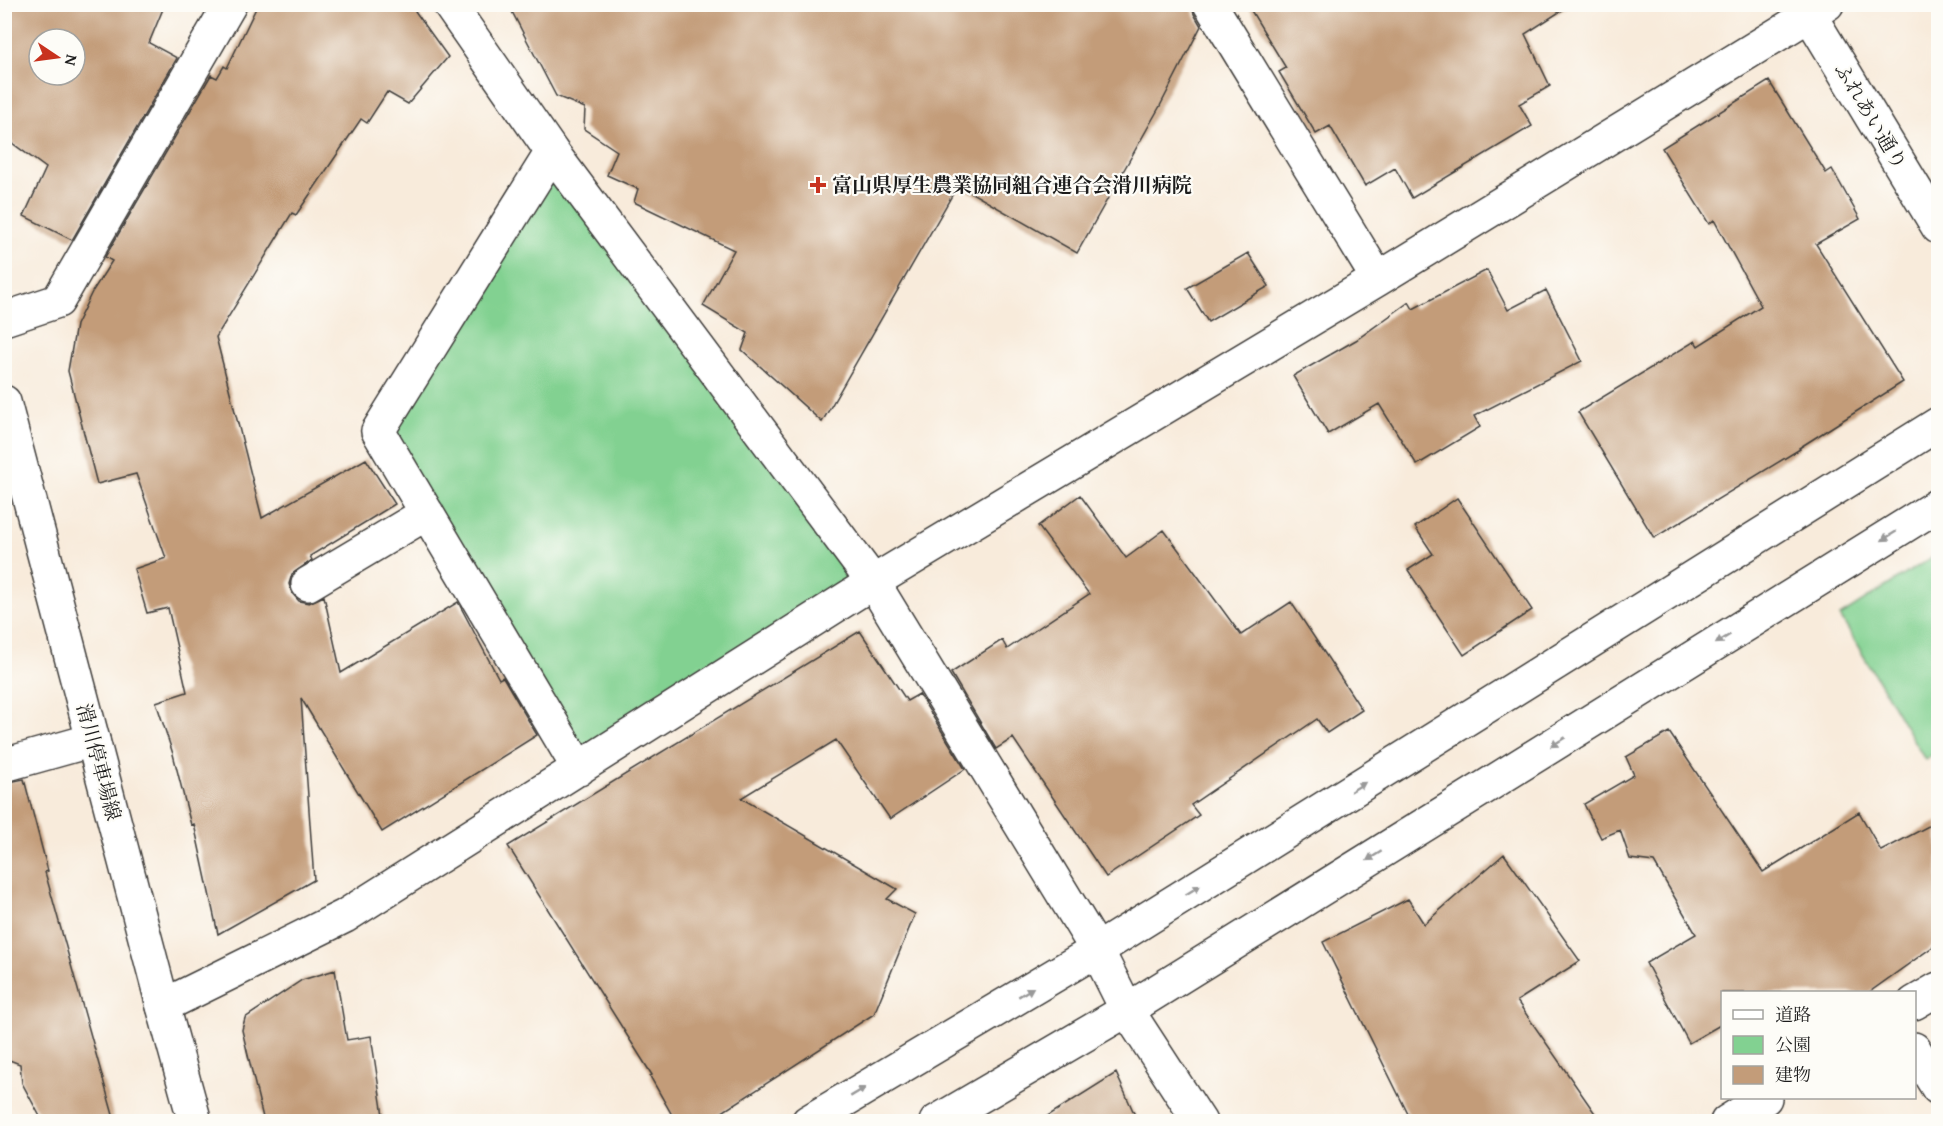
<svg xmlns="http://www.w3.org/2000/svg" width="1943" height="1126" font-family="'Gentium Book Plus','Noto Serif JP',serif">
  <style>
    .green { fill: #82d191; stroke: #4f7656; stroke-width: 1.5 }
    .building { fill: #c39c79; fill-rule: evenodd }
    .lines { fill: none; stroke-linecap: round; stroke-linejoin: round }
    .minor-casing { stroke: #3d3b39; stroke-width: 36 }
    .tertiary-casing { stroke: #3d3b39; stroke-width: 36 }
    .secondary-casing { stroke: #3d3b39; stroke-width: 36 }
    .minor { stroke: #fff; stroke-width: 33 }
    .tertiary { stroke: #fff; stroke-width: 33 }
    .secondary { stroke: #fff; stroke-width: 33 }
    .oneway { fill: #999 }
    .poi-dot { fill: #c8321e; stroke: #fdfcf7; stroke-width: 2 }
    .labels { text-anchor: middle; stroke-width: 4.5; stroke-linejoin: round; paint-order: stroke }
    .street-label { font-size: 20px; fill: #1c1c1c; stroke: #fdfcf7 }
    .poi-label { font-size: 20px; font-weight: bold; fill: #1c1c1c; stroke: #fdfcf7; text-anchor: start }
  </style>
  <rect width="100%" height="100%" fill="#fdfcf7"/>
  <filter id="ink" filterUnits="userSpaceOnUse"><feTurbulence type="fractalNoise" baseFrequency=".0167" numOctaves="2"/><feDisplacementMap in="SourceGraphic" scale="12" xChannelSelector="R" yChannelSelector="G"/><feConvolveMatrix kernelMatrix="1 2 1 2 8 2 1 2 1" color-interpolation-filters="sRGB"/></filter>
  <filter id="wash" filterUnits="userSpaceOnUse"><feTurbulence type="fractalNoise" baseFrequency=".008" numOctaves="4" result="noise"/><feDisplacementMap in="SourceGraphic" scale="24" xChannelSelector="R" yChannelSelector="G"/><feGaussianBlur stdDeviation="1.35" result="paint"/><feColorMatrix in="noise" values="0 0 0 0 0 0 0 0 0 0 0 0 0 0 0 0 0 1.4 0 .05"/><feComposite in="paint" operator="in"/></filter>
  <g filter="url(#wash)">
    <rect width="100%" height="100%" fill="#f8ebdb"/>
    <!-- green -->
    <path class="green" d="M 552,152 L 873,582 L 588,763 L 386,437 Z
      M 1938,553 L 1938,751 L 1925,760 L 1840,616 Z"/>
    <g id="blocks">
      <!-- building -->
      <path class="building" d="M 4,4 L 165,4 L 149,43 L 177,58 L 72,240 L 24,216 L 46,168 L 4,137 ZM 39,39 L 75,39 L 75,75 L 39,75 Z
        M 258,4 L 410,4 L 448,57 L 408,104 L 387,92 L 367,123 L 361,119 L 296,215 L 292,213 L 216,337 L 262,518 L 366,459 L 395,504 L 310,556 L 312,560 L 292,574 L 289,584 L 292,593 L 299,601 L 309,603 L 324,596 L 341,673 L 458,602 L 499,679 L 503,677 L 537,735 L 382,832 L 301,698 L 314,880 L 218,934 L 194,824 L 191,825 L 173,754 L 156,702 L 187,692 L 168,608 L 147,613 L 134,569 L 166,558 L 136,474 L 97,484 L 68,371 L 76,325 L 92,292 L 112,261 L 105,257 L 211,75 L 217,78 L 224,66 L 227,68 Z
        M 508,4 L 1191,4 L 1194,14 L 1201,26 L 1160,106 L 1077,253 L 958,185 L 822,422 L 742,350 L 748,333 L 703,306 L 734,250 L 634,202 L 638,189 L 607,175 L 617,151 L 584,129 L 585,108 L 556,96 Z
        M 1247,4 L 1572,4 L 1525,34 L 1550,86 L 1519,104 L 1532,126 L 1412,198 L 1395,168 L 1365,186 L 1330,126 L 1316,134 L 1279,72 L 1286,68 Z
        M 1769,81 L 1826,173 L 1832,169 L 1860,219 L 1816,244 L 1903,382 L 1799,448 L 1800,449 L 1654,538 L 1578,412 L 1695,341 L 1698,346 L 1761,306 L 1714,220 L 1709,224 L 1662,148 Z
        M 1248,253 L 1269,286 L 1208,322 L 1187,288 Z
        M 1487,270 L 1508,310 L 1546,290 L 1582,361 L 1474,416 L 1480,427 L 1417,465 L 1379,404 L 1328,434 L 1293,376 L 1356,340 L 1409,302 L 1413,309 Z
        M 1080,495 L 1126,558 L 1164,530 L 1241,635 L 1291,602 L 1362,710 L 1327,733 L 1317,719 L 1191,805 L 1199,815 L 1106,877 L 1013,738 L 996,749 L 951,673 L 1002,640 L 1007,649 L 1089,594 L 1038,526 Z
        M 1457,498 L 1532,610 L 1464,655 L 1408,570 L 1433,554 L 1415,527 Z
        M 860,631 L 907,701 L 919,694 L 965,769 L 890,819 L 836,740 L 741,798 L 897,889 L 887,899 L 915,914 L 874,1014 L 707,1122 L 676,1122 L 650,1076 L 652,1075 L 508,846 Z
        M 1669,732 L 1763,872 L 1859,812 L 1881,851 L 1938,821 L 1938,943 L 1868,993 L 1722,993 L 1722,1024 L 1689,1043 L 1646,963 L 1696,934 L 1654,862 L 1630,859 L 1620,830 L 1601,838 L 1584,804 L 1634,775 L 1626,757 Z
        M 24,779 L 48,871 L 45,872 L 115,1122 L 43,1122 L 22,1083 L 20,1064 L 4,1058 L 4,783 Z
        M 1504,854 L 1580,961 L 1517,1001 L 1601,1122 L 1412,1122 L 1323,942 L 1408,899 L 1424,924 Z
        M 335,970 L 347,1040 L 371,1036 L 384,1122 L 264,1122 L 242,1030 L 245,1018 L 302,980 Z
        M 1116,1073 L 1138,1122 L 1038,1122 Z"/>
    </g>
  </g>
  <g filter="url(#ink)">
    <use href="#blocks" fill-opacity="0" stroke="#3d3b39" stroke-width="1.5"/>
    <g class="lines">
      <defs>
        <path id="minor" d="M 449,4 L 552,152 L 873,582 L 1097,950 L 1127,1010 L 1200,1122
          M 1210,4 L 1378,279
          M 552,152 L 378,431 L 579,769
          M 4,319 L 58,301 L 230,4
          M 308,584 L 427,513
          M 4,765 L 93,740
          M 1914,1003 L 1938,989
          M 163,1006 L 345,916 L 873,582 L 1378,279 L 1827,4
          M 1914,1049 L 1938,1088
          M 1727,1122 L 1765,1098"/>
        <path id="tertiary" d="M 1803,4 L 1938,227
          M 808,1122 L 1097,950 L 1938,424
          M 936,1122 L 1127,1010 L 1938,505"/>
        <path id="secondary" d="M 4,402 L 163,1006 L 195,1122"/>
      </defs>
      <!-- minor casing -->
      <use href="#minor" class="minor-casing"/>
      <!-- tertiary casing -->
      <use href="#tertiary" class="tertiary-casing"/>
      <!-- secondary casing -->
      <use href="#secondary" class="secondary-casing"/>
      <!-- minor -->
      <use href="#minor" class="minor"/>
      <!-- tertiary -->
      <use href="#tertiary" class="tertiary"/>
      <!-- secondary -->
      <use href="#secondary" class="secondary"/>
    </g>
    <!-- one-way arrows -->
    <defs><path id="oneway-solid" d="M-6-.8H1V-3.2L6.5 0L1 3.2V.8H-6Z" transform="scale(1.5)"/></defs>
    <g class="oneway">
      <use href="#oneway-solid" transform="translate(1889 536) rotate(148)"/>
      <use href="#oneway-solid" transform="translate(1723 639) rotate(148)"/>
      <use href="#oneway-solid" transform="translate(1558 742) rotate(148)"/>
      <use href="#oneway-solid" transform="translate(1358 787) rotate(-32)"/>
      <use href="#oneway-solid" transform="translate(1374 856) rotate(148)"/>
      <use href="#oneway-solid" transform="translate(1193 890) rotate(-32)"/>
      <use href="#oneway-solid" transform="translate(1026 992) rotate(-31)"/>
      <use href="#oneway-solid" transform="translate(858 1092) rotate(-31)"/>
    </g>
  </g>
  <!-- markers -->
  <path class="poi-dot" d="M815 176h6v6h6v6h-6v6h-6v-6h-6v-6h6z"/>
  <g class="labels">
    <!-- street labels -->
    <g class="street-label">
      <text transform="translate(1871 116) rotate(59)" y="7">ふれあい通り</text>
      <text transform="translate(99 762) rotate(75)" y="7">滑川停車場線</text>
    </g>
    <!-- poi labels -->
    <g class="poi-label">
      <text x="832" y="192">富山県厚生農業協同組合連合会滑川病院</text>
    </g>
  </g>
  <!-- margin -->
  <rect width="1943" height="1126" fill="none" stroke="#fdfcf7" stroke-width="24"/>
  <!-- legend -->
  <rect x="1721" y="991" width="195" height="108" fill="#fdfcf7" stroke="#a3a29f" stroke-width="1.5"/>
  <rect x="1733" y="1010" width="30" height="9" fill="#ffffff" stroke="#a3a29f" stroke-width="1.5"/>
  <text x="1775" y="1021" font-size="18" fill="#1c1c1c">道路</text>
  <rect x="1733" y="1036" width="30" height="18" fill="#82d191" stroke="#a3a29f" stroke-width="1.5"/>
  <text x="1775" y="1051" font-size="18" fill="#1c1c1c">公園</text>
  <rect x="1733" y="1066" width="30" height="18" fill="#c39c79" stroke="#a3a29f" stroke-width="1.5"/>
  <text x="1775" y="1081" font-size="18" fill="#1c1c1c">建物</text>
  <!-- north arrow -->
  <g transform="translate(57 57) rotate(103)"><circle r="28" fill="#fdfcf7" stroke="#a3a29f" stroke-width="1.5"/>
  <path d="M0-4.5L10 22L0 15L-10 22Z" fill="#c8321e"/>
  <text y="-9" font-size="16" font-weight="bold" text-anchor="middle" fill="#1c1c1c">N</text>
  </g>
</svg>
